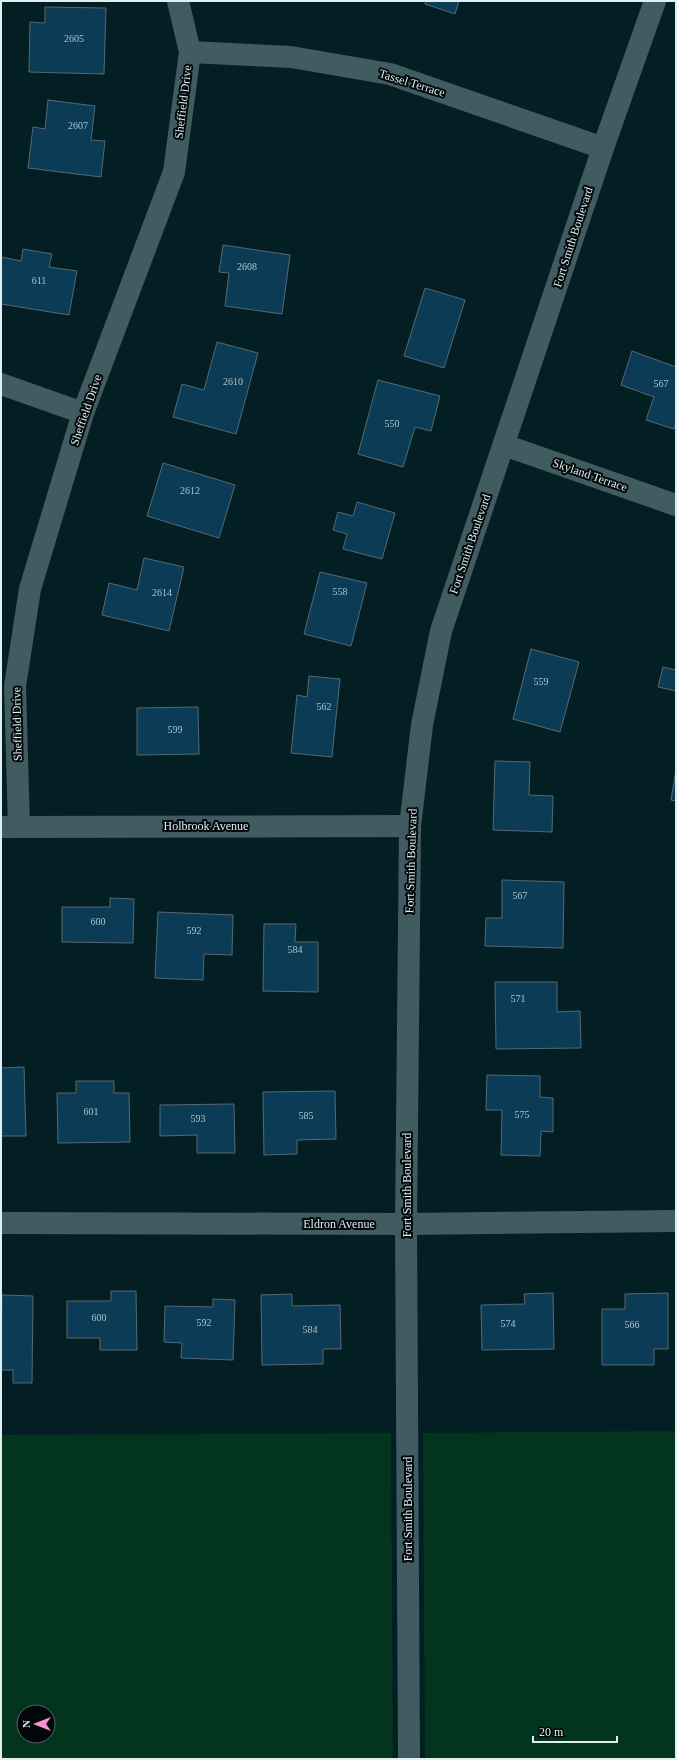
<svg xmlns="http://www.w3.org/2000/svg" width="677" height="1760" font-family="'Times New Roman',serif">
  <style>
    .green { fill: #03341e; fill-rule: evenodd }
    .building { fill: #0c3c55; stroke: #546976 }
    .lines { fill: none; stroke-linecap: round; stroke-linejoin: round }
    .minor { stroke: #415c61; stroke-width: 22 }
    .tertiary { stroke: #415c61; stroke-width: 22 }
    .labels { text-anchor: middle; stroke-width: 4; stroke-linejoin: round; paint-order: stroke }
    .number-label { font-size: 10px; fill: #aac2ca }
    .street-label { font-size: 12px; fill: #dfeff1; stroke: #010709 }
  </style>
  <rect width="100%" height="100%" fill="#041f23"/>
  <!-- green -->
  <path class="green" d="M 676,1431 L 676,1759 L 425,1759 L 423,1433 Z
    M 391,1433 L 393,1759 L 1,1759 L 1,1435 ZM 24,1712 L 48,1712 L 48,1736 L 24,1736 Z"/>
  <!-- building -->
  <path class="building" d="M 426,1 L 459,1 L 455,14 L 425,4 Z
    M 45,7 L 106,8 L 104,74 L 29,72 L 30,22 L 45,23 Z
    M 48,100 L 95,106 L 91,140 L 105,141 L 101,177 L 28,168 L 33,127 L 45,129 Z
    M 223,245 L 290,255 L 282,314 L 225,306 L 229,273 L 219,272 Z
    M 23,249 L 52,254 L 49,267 L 77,271 L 69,315 L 1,304 L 1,257 L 21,261 Z
    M 425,288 L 465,300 L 444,368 L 404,356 Z
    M 217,342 L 258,353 L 236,434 L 173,417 L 182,384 L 204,390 Z
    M 632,351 L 676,367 L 676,423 L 674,429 L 646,420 L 654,397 L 621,385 Z
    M 378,380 L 440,396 L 431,431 L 415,427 L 403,467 L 358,454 Z
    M 163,463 L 235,485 L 219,538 L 147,516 Z
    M 357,502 L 395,513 L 382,559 L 343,549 L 347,534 L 333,530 L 338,512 L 353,516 Z
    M 144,558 L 184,567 L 169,631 L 102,615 L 109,583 L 137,590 Z
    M 320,572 L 367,583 L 351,646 L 304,634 Z
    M 531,649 L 579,662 L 560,732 L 513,719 Z
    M 663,667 L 676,670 L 676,691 L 658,687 Z
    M 309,676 L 340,679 L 332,757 L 291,753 L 297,695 L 307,697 Z
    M 198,707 L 199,754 L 137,755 L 137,708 Z
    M 495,761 L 530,762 L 529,795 L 553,796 L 552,832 L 493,830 Z
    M 676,770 L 676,801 L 671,800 Z
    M 502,880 L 564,882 L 563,948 L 485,946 L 486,918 L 502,918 Z
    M 110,898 L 134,899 L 133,943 L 62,942 L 62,907 L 110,907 Z
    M 158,912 L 233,915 L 232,955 L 204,954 L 203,980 L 155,978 Z
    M 264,924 L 296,924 L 295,942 L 318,942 L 318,992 L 263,991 Z
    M 495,982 L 557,982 L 557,1012 L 580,1011 L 581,1048 L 496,1049 Z
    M 24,1067 L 26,1136 L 1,1136 L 1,1068 Z
    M 487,1075 L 540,1076 L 540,1097 L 553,1098 L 553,1132 L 541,1131 L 540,1156 L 501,1155 L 502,1110 L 486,1110 Z
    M 76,1081 L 114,1081 L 114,1093 L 129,1093 L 130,1142 L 58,1143 L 57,1093 L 76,1093 Z
    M 335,1091 L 336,1139 L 297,1140 L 297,1154 L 264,1155 L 263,1092 Z
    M 234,1104 L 235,1153 L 197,1153 L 197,1135 L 160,1136 L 160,1105 Z
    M 111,1291 L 136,1291 L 137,1350 L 100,1350 L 100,1338 L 67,1338 L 67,1301 L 111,1301 Z
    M 553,1293 L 554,1349 L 482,1350 L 481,1305 L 525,1304 L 524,1294 Z
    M 668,1293 L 668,1349 L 654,1349 L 654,1365 L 602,1365 L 602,1309 L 625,1309 L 625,1294 Z
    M 292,1294 L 292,1306 L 340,1305 L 341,1349 L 323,1349 L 323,1364 L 262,1365 L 261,1295 Z
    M 2,1295 L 33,1296 L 32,1383 L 13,1383 L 13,1370 L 1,1370 Z
    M 213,1299 L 235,1300 L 233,1360 L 181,1358 L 182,1343 L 164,1342 L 165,1306 L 213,1307 Z"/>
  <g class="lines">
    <!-- minor -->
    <path class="minor" d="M 190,52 L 291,57 L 390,74 L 603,148
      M 1,384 L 83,413
      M 504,445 L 676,505
      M 1,827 L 410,826
      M 19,827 L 15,686 L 30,589 L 83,413 L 174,172 L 190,52 L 178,1
      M 1,1223 L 406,1224 L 676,1221"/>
    <!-- tertiary -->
    <path class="tertiary" d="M 409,1759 L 406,1224 L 410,826 L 422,725 L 441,631 L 603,148 L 655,1"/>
  </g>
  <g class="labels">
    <!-- number labels -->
    <g class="number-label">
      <text x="74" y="42">2605</text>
      <text x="78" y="129">2607</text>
      <text x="247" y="270">2608</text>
      <text x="39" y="284">611</text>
      <text x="233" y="385">2610</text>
      <text x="661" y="387">567</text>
      <text x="392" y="427">550</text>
      <text x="190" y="494">2612</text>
      <text x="340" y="595">558</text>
      <text x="162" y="596">2614</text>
      <text x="541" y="685">559</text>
      <text x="324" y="710">562</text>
      <text x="175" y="733">599</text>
      <text x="520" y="899">567</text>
      <text x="98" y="925">600</text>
      <text x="194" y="934">592</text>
      <text x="295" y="953">584</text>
      <text x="518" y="1002">571</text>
      <text x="91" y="1115">601</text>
      <text x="522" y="1118">575</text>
      <text x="306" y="1119">585</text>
      <text x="198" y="1122">593</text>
      <text x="99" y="1321">600</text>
      <text x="204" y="1326">592</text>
      <text x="508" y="1327">574</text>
      <text x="632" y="1328">566</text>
      <text x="310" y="1333">584</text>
    </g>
    <!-- street labels -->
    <g class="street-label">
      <text transform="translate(412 83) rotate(17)" y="4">Tassel Terrace</text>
      <text transform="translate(183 102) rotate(-83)" y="4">Sheffield Drive</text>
      <text transform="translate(573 237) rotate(-72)" y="4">Fort Smith Boulevard</text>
      <text transform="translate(86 410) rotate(-71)" y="4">Sheffield Drive</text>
      <text transform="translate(590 475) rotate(19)" y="4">Skyland Terrace</text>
      <text transform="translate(470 544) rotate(-71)" y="4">Fort Smith Boulevard</text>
      <text transform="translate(17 724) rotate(-91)" y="4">Sheffield Drive</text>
      <text x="206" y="830">Holbrook Avenue</text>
      <text transform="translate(411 861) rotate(-88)" y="4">Fort Smith Boulevard</text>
      <text transform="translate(407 1185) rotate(-90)" y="4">Fort Smith Boulevard</text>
      <text x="339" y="1228">Eldron Avenue</text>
      <text transform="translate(408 1509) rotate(-90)" y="4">Fort Smith Boulevard</text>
    </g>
  </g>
  <!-- border -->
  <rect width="677" height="1760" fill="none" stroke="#dfeff1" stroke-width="4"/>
  <!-- north arrow -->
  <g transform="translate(36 1724) rotate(270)"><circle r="19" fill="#010709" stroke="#5a6466"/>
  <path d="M0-3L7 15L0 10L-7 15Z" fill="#f591d2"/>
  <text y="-6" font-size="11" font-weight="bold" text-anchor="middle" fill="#dfeff1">N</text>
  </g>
  <!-- scale -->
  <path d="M533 1736v6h84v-6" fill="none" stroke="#dfeff1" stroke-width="2"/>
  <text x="539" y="1736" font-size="12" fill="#dfeff1" stroke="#010709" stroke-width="3" paint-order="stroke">20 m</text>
</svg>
